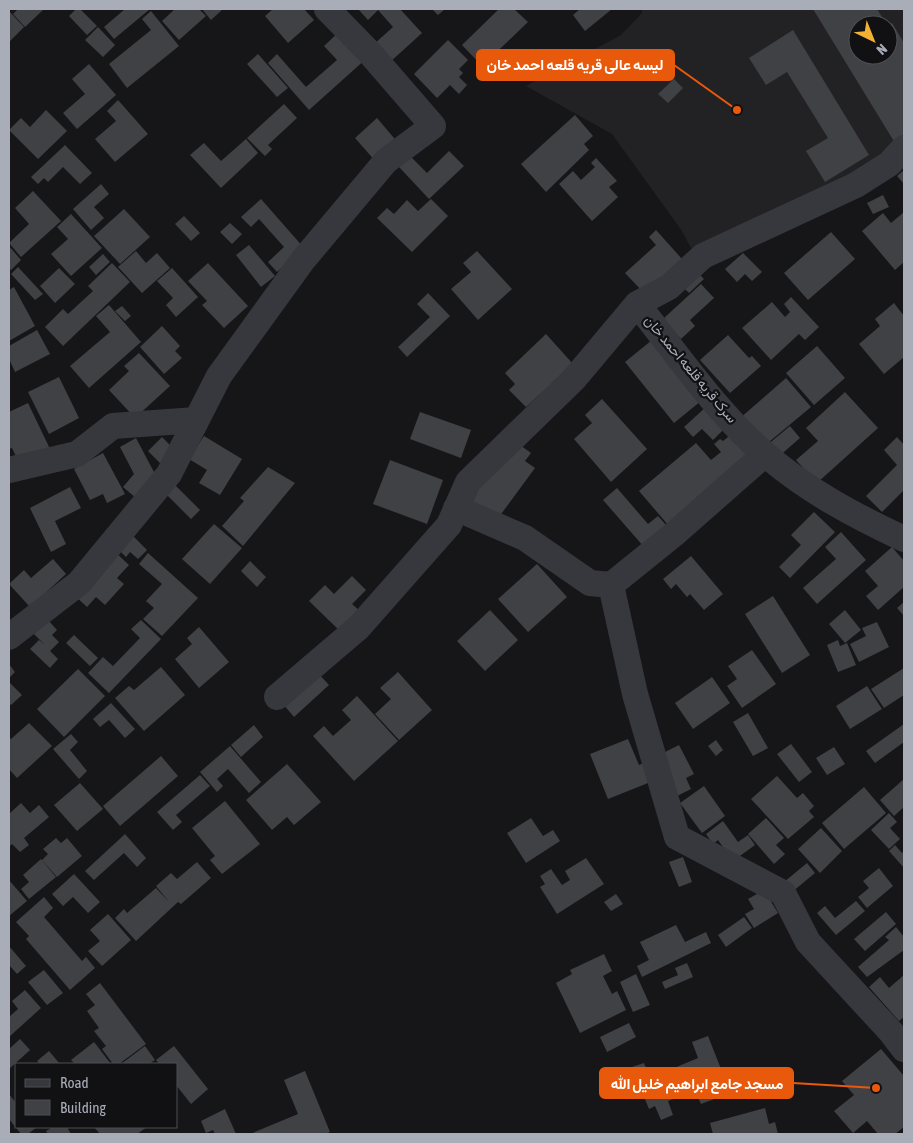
<svg xmlns="http://www.w3.org/2000/svg" width="913" height="1143" font-family="'Asap Condensed',Vazirmatn,sans-serif">
  <style>
    .built { fill: #222225; fill-rule: evenodd }
    .building { fill: #404145 }
    .lines { fill: none; stroke-linecap: round; stroke-linejoin: round }
    .minor { stroke: #37383d; stroke-width: 26 }
    .labels { text-anchor: middle; stroke-width: 4.5; stroke-linejoin: round; paint-order: stroke }
    .street-label { font-size: 14px; fill: #a8adb8; stroke: #111113 }
    .leader { fill: none; stroke: #e8590c; stroke-width: 2 }
    .callout-dot { fill: #e8590c; stroke: #111113; stroke-width: 2 }
    .callout { fill: #e8590c; stroke: #e8590c; stroke-width: 2 }
    .callout-label { font-size: 15px; text-anchor: middle; font-weight: bold; fill: #fff }
  </style>
  <rect width="100%" height="100%" fill="#161618"/>
  <!-- built -->
  <path class="built" d="M 642,9 L 904,9 L 904,154 L 692,250 L 682,231 L 612,134 L 526,86 L 621,35 L 642,13 ZM 858,25 L 888,25 L 888,55 L 858,55 Z"/>
  <!-- building -->
  <path class="building" d="M 18,9 L 44,9 L 25,27 L 13,14 Z
    M 76,9 L 80,9 L 97,26 L 87,35 L 69,16 Z
    M 125,9 L 150,9 L 114,39 L 104,27 Z
    M 175,9 L 199,9 L 206,16 L 179,40 L 162,21 Z
    M 202,9 L 223,9 L 211,20 Z
    M 273,9 L 304,9 L 314,20 L 288,43 L 265,16 Z
    M 358,9 L 400,9 L 422,33 L 389,63 L 373,45 L 393,27 L 378,10 L 368,20 Z
    M 432,9 L 445,9 L 438,15 Z
    M 499,9 L 514,9 L 528,22 L 482,66 L 462,45 Z
    M 580,9 L 612,9 L 585,31 L 573,15 Z
    M 813,9 L 877,9 L 887,25 L 858,25 L 858,55 L 888,55 L 888,26 L 892,23 L 904,43 L 904,137 L 895,143 Z
    M 9,11 L 24,27 L 9,42 Z
    M 151,11 L 179,46 L 127,88 L 109,64 L 151,30 L 142,19 Z
    M 98,27 L 115,45 L 103,57 L 85,40 Z
    M 342,29 L 367,58 L 309,110 L 268,63 L 277,54 L 306,87 L 337,60 L 324,46 Z
    M 793,30 L 869,155 L 825,182 L 806,151 L 828,138 L 787,72 L 766,85 L 749,58 Z
    M 448,40 L 468,60 L 459,69 L 463,73 L 459,77 L 467,85 L 459,94 L 450,85 L 437,98 L 414,74 Z
    M 258,54 L 288,88 L 277,97 L 247,64 Z
    M 89,64 L 116,95 L 77,129 L 63,113 L 85,94 L 72,79 Z
    M 674,79 L 683,88 L 668,103 L 658,94 Z
    M 118,100 L 148,134 L 115,162 L 95,139 L 116,121 L 107,111 Z
    M 284,104 L 297,118 L 268,145 L 272,149 L 265,156 L 247,138 Z
    M 46,110 L 67,131 L 38,159 L 9,130 L 21,118 L 30,127 Z
    M 575,115 L 593,136 L 584,144 L 589,150 L 546,192 L 521,164 Z
    M 377,118 L 399,144 L 377,163 L 355,138 Z
    M 246,139 L 258,153 L 221,188 L 190,155 L 204,143 L 221,161 Z
    M 65,145 L 92,173 L 80,184 L 63,167 L 48,182 L 44,178 L 38,184 L 31,177 Z
    M 449,151 L 464,166 L 429,199 L 399,167 L 410,156 L 427,173 Z
    M 596,158 L 617,181 L 609,187 L 618,197 L 592,221 L 559,184 L 573,171 L 581,180 L 595,167 L 591,163 Z
    M 904,170 L 904,184 L 897,176 Z
    M 101,184 L 109,194 L 94,207 L 104,218 L 91,230 L 73,209 Z
    M 33,191 L 61,221 L 21,257 L 9,243 L 29,224 L 15,208 Z
    M 883,195 L 889,207 L 873,214 L 867,203 Z
    M 261,199 L 304,248 L 277,272 L 268,262 L 284,247 L 259,219 L 251,227 L 241,217 Z
    M 431,199 L 448,216 L 412,252 L 377,218 L 387,208 L 394,214 L 407,200 L 418,211 Z
    M 124,209 L 150,237 L 120,264 L 94,236 Z
    M 904,212 L 904,262 L 895,270 L 862,231 L 883,213 L 891,223 Z
    M 71,214 L 102,248 L 71,276 L 51,254 L 68,239 L 57,227 Z
    M 184,216 L 200,233 L 191,241 L 175,224 Z
    M 230,223 L 242,234 L 232,244 L 220,232 Z
    M 656,230 L 682,259 L 644,293 L 625,273 L 656,245 L 649,237 Z
    M 831,232 L 855,259 L 808,300 L 784,273 Z
    M 249,245 L 275,276 L 261,287 L 236,255 Z
    M 9,246 L 21,260 L 11,270 L 9,268 Z
    M 136,251 L 146,263 L 157,253 L 170,268 L 142,293 L 118,267 Z
    M 477,251 L 512,289 L 478,320 L 451,289 L 471,272 L 463,263 Z
    M 743,253 L 762,272 L 752,281 L 745,274 L 737,282 L 725,269 Z
    M 103,254 L 110,262 L 96,275 L 89,267 Z
    M 112,263 L 130,282 L 63,346 L 45,327 L 63,309 L 68,314 L 93,291 L 88,286 Z
    M 208,263 L 248,306 L 224,328 L 202,305 L 207,301 L 188,281 Z
    M 18,267 L 43,294 L 35,300 L 11,274 Z
    M 59,268 L 75,284 L 55,303 L 40,286 Z
    M 172,268 L 198,297 L 176,317 L 166,305 L 173,298 L 157,281 Z
    M 696,271 L 704,279 L 689,293 L 681,285 Z
    M 701,284 L 714,298 L 690,320 L 695,326 L 681,339 L 663,319 Z
    M 14,287 L 35,326 L 9,341 L 9,290 Z
    M 428,293 L 450,316 L 407,357 L 398,347 L 430,317 L 417,304 Z
    M 791,297 L 819,327 L 805,340 L 799,334 L 771,360 L 742,328 L 772,302 L 785,317 L 790,312 L 784,304 Z
    M 894,303 L 904,316 L 904,357 L 884,374 L 859,344 L 880,326 L 875,319 Z
    M 109,305 L 141,342 L 89,388 L 70,366 L 110,332 L 96,316 Z
    M 122,306 L 131,316 L 125,321 L 115,311 Z
    M 162,326 L 180,346 L 175,351 L 182,358 L 164,374 L 140,347 Z
    M 37,330 L 50,354 L 15,372 L 9,359 L 9,346 Z
    M 546,334 L 573,364 L 526,407 L 509,390 L 515,384 L 505,373 Z
    M 728,335 L 749,358 L 752,356 L 761,366 L 730,393 L 700,360 Z
    M 652,340 L 701,401 L 674,423 L 625,362 Z
    M 817,346 L 845,378 L 814,405 L 786,373 Z
    M 139,353 L 170,386 L 135,418 L 109,390 L 129,371 L 124,366 Z
    M 59,377 L 79,418 L 49,434 L 28,392 Z
    M 786,378 L 811,407 L 763,447 L 739,419 Z
    M 845,392 L 878,428 L 817,483 L 796,460 L 818,441 L 806,428 Z
    M 602,399 L 647,449 L 611,482 L 574,439 L 592,423 L 585,415 Z
    M 28,403 L 51,451 L 20,465 L 12,448 L 9,449 L 9,412 Z
    M 707,406 L 726,427 L 713,440 L 702,429 L 693,437 L 684,427 Z
    M 420,412 L 471,430 L 461,458 L 410,439 Z
    M 790,426 L 800,438 L 777,458 L 766,446 Z
    M 733,433 L 752,455 L 669,526 L 639,491 L 696,443 L 711,460 L 721,452 L 714,444 L 720,439 L 723,441 Z
    M 204,436 L 242,459 L 220,495 L 199,483 L 207,470 L 189,459 Z
    M 162,437 L 174,449 L 160,463 L 148,451 Z
    M 897,437 L 904,445 L 904,490 L 882,512 L 866,496 L 897,465 L 884,450 Z
    M 136,438 L 155,474 L 136,498 L 123,487 L 134,474 L 120,447 Z
    M 513,440 L 531,453 L 525,461 L 535,468 L 496,521 L 468,500 Z
    M 103,453 L 125,494 L 107,503 L 103,494 L 90,500 L 74,469 Z
    M 390,460 L 443,480 L 427,524 L 373,504 Z
    M 268,467 L 295,483 L 243,546 L 222,526 L 244,501 L 240,498 Z
    M 174,484 L 200,510 L 191,519 L 165,493 Z
    M 70,487 L 81,508 L 55,521 L 66,544 L 51,552 L 30,508 Z
    M 617,488 L 648,524 L 658,516 L 667,526 L 644,547 L 603,500 Z
    M 814,512 L 835,532 L 790,578 L 779,567 L 801,545 L 791,535 Z
    M 214,524 L 242,548 L 210,584 L 182,559 Z
    M 129,532 L 147,550 L 138,559 L 130,552 L 126,557 L 115,546 Z
    M 841,532 L 866,560 L 817,604 L 803,588 L 836,559 L 825,547 Z
    M 892,547 L 904,561 L 904,587 L 878,610 L 866,596 L 878,586 L 865,571 Z
    M 113,550 L 129,565 L 117,578 L 124,584 L 105,605 L 96,597 L 87,607 L 73,594 Z
    M 148,553 L 198,598 L 162,636 L 143,619 L 154,608 L 146,601 L 162,584 L 139,564 Z
    M 691,556 L 723,594 L 704,610 L 690,594 L 687,597 L 676,584 L 671,589 L 663,579 Z
    M 53,559 L 66,574 L 30,607 L 9,584 L 24,570 L 31,578 Z
    M 250,561 L 266,577 L 257,587 L 241,571 Z
    M 537,564 L 567,597 L 528,632 L 498,599 Z
    M 352,576 L 366,590 L 352,604 L 362,613 L 342,633 L 309,601 L 325,585 L 334,594 Z
    M 773,596 L 810,655 L 782,673 L 745,614 Z
    M 904,602 L 904,616 L 897,608 Z
    M 490,610 L 518,640 L 485,671 L 457,641 Z
    M 845,610 L 861,630 L 845,643 L 829,624 Z
    M 48,620 L 57,630 L 52,635 L 59,642 L 50,651 L 58,659 L 50,668 L 30,649 L 39,640 L 46,646 L 34,634 Z
    M 141,620 L 161,639 L 109,693 L 88,673 L 103,657 L 113,666 L 140,638 L 131,629 Z
    M 877,622 L 889,647 L 859,662 L 850,644 L 866,636 L 862,628 Z
    M 199,627 L 229,662 L 199,688 L 175,659 L 192,644 L 187,638 Z
    M 74,635 L 98,658 L 90,666 L 66,643 Z
    M 838,640 L 840,646 L 847,643 L 856,665 L 838,672 L 827,645 Z
    M 752,650 L 776,684 L 742,708 L 727,686 L 737,679 L 728,666 Z
    M 9,664 L 15,672 L 9,678 Z
    M 161,667 L 185,695 L 144,731 L 115,698 L 129,686 L 134,690 Z
    M 904,668 L 904,695 L 884,708 L 871,689 Z
    M 78,669 L 105,696 L 64,737 L 37,709 Z
    M 317,672 L 329,685 L 294,717 L 283,704 Z
    M 398,672 L 432,710 L 399,740 L 375,714 L 391,699 L 380,688 Z
    M 712,677 L 730,703 L 693,729 L 675,703 Z
    M 10,683 L 22,695 L 11,705 L 9,703 Z
    M 867,686 L 882,709 L 850,729 L 836,706 Z
    M 357,696 L 398,741 L 354,781 L 313,736 L 324,726 L 333,736 L 351,720 L 342,710 Z
    M 111,703 L 135,729 L 125,738 L 109,720 L 100,727 L 93,719 Z
    M 748,713 L 768,748 L 753,756 L 733,722 Z
    M 29,723 L 52,746 L 17,778 L 9,769 L 9,737 L 11,739 Z
    M 904,724 L 904,742 L 875,763 L 866,751 Z
    M 254,725 L 263,737 L 241,757 L 231,745 Z
    M 71,734 L 78,742 L 70,750 L 87,771 L 79,779 L 53,749 Z
    M 628,739 L 639,765 L 646,762 L 653,781 L 608,799 L 590,754 Z
    M 716,740 L 723,750 L 716,756 L 708,746 Z
    M 791,744 L 812,772 L 799,782 L 777,754 Z
    M 679,745 L 694,774 L 686,778 L 691,789 L 677,796 L 657,756 Z
    M 230,746 L 261,782 L 249,793 L 228,769 L 217,779 L 223,786 L 217,792 L 200,772 Z
    M 834,747 L 845,764 L 827,775 L 816,758 Z
    M 161,756 L 178,776 L 120,826 L 103,806 Z
    M 287,764 L 321,802 L 294,825 L 287,817 L 272,830 L 246,800 Z
    M 200,775 L 210,786 L 176,815 L 182,822 L 173,830 L 157,812 Z
    M 777,776 L 797,798 L 803,793 L 814,806 L 809,811 L 814,817 L 788,839 L 751,799 Z
    M 904,779 L 904,807 L 894,816 L 880,800 Z
    M 80,783 L 103,809 L 77,831 L 54,805 Z
    M 704,786 L 725,816 L 702,833 L 680,803 Z
    M 864,787 L 886,813 L 844,849 L 822,823 Z
    M 225,801 L 260,844 L 222,874 L 210,860 L 215,856 L 192,828 Z
    M 21,803 L 30,813 L 39,805 L 49,817 L 24,838 L 29,845 L 20,852 L 12,844 L 9,847 L 9,814 Z
    M 889,813 L 897,822 L 890,828 L 900,839 L 889,849 L 871,830 Z
    M 531,818 L 543,836 L 553,830 L 560,841 L 526,863 L 507,833 Z
    M 766,818 L 784,838 L 776,845 L 785,854 L 774,864 L 748,834 Z
    M 723,821 L 738,842 L 748,835 L 755,845 L 733,861 L 718,840 L 713,844 L 706,834 Z
    M 821,828 L 842,851 L 820,873 L 798,849 Z
    M 125,834 L 146,858 L 137,867 L 124,853 L 94,880 L 85,871 Z
    M 56,838 L 61,843 L 67,838 L 82,856 L 57,877 L 42,860 L 48,854 L 43,849 Z
    M 895,845 L 902,853 L 904,850 L 904,868 L 889,851 Z
    M 683,857 L 692,882 L 679,887 L 669,862 Z
    M 586,858 L 604,884 L 557,914 L 540,887 L 545,884 L 540,876 L 551,869 L 562,885 L 570,880 L 565,871 Z
    M 41,859 L 56,877 L 29,899 L 21,889 L 29,882 L 23,875 Z
    M 197,862 L 211,878 L 181,904 L 178,902 L 136,941 L 115,918 L 124,909 L 127,913 L 156,888 L 169,902 L 156,886 L 171,873 L 177,879 Z
    M 807,863 L 815,873 L 792,892 L 784,882 Z
    M 879,868 L 893,886 L 867,908 L 858,897 L 869,888 L 863,881 Z
    M 74,874 L 100,902 L 88,913 L 73,897 L 63,906 L 52,894 Z
    M 9,880 L 27,901 L 9,916 Z
    M 764,890 L 778,913 L 754,928 L 745,914 L 754,909 L 748,899 Z
    M 616,894 L 623,904 L 611,911 L 604,902 Z
    M 44,897 L 53,908 L 44,917 L 82,961 L 86,957 L 95,968 L 70,990 L 26,939 L 29,936 L 16,922 Z
    M 856,901 L 865,911 L 836,935 L 817,913 L 825,906 L 835,918 Z
    M 886,912 L 896,924 L 865,951 L 854,939 Z
    M 108,914 L 131,940 L 102,966 L 88,951 L 100,941 L 90,930 Z
    M 744,917 L 752,928 L 726,947 L 718,935 Z
    M 676,925 L 685,942 L 706,932 L 711,943 L 642,977 L 637,966 L 649,960 L 640,942 Z
    M 896,927 L 904,937 L 904,950 L 867,977 L 858,967 L 889,940 L 885,937 Z
    M 9,946 L 26,966 L 17,974 L 9,965 Z
    M 604,954 L 612,971 L 603,976 L 612,994 L 617,991 L 626,1010 L 580,1033 L 556,983 L 572,974 L 570,970 Z
    M 687,963 L 693,977 L 665,989 L 662,982 L 678,975 L 675,968 Z
    M 44,970 L 63,993 L 47,1005 L 28,982 Z
    M 636,974 L 650,1005 L 633,1012 L 620,982 Z
    M 904,975 L 904,1017 L 899,1021 L 869,987 L 880,977 L 889,988 Z
    M 100,983 L 146,1044 L 119,1064 L 113,1064 L 102,1049 L 106,1046 L 94,1031 L 99,1028 L 87,1011 L 95,1005 L 86,994 Z
    M 25,990 L 41,1008 L 9,1037 L 9,1017 L 18,1009 L 12,1001 Z
    M 629,1023 L 636,1037 L 607,1052 L 600,1037 Z
    M 708,1036 L 725,1079 L 711,1085 L 717,1098 L 701,1104 L 695,1091 L 668,1101 L 673,1115 L 661,1120 L 655,1106 L 649,1109 L 632,1067 L 644,1063 L 650,1078 L 698,1058 L 692,1042 Z
    M 20,1039 L 30,1050 L 9,1069 L 9,1049 Z
    M 94,1042 L 111,1064 L 75,1064 L 71,1060 Z
    M 145,1046 L 155,1060 L 149,1064 L 121,1064 Z
    M 174,1046 L 208,1089 L 191,1104 L 176,1085 L 176,1064 L 159,1064 L 156,1060 Z
    M 881,1049 L 904,1076 L 904,1127 L 895,1134 L 878,1134 L 867,1121 L 853,1133 L 834,1111 L 854,1095 L 842,1081 Z
    M 49,1051 L 60,1064 L 40,1064 L 37,1061 Z
    M 305,1071 L 330,1132 L 324,1134 L 250,1134 L 298,1114 L 284,1080 Z
    M 9,1094 L 16,1103 L 16,1127 L 37,1127 L 28,1134 L 21,1134 L 9,1119 Z
    M 765,1108 L 769,1124 L 775,1122 L 778,1134 L 713,1134 L 710,1123 Z
    M 225,1109 L 236,1134 L 215,1134 L 213,1130 L 206,1133 L 201,1121 Z
    M 53,1127 L 67,1127 L 71,1134 L 48,1134 L 46,1131 Z
    M 94,1127 L 147,1127 L 137,1134 L 100,1134 Z"/>
  <g class="lines">
    <!-- minor -->
    <path class="minor" d="M 904,148 L 889,164 L 856,185 L 703,256 L 669,287 L 637,304 C 678,355 716,412 765,454 C 806,490 855,516 904,539
      M 9,470 L 77,454 L 113,426 L 196,420
      M 456,508 L 525,538 L 590,583 L 611,585 L 673,535 L 765,454
      M 611,585 L 635,694 L 677,837 L 783,893 L 808,942 L 891,1032 L 904,1049
      M 9,637 L 79,583 L 169,474 L 219,376 L 303,260 L 386,161 L 433,126 L 369,52 L 327,9
      M 277,697 L 359,627 L 449,525 L 468,482 L 574,379 L 637,304"/>
  </g>
  <g class="labels">
    <!-- street labels -->
    <g class="street-label">
      <text transform="translate(691 369) rotate(50)" y="5">سرک قریه قلعه احمد خان</text>
    </g>
  </g>
  <!-- callouts -->
  <path class="leader" d="M737 110L674 65M876 1088L793 1083"/>
  <g class="callout-dot">
    <circle cx="737" cy="110" r="5"/>
    <circle cx="876" cy="1088" r="5"/>
  </g>
  <g class="callout">
    <rect x="477" y="50" width="197" height="30" rx="5"/>
    <rect x="600" y="1068" width="193" height="30" rx="5"/>
  </g>
  <g class="callout-label">
    <text x="575" y="70">لیسه عالی قریه قلعه احمد خان</text>
    <text x="697" y="1089">مسجد جامع ابراهیم خلیل الله</text>
  </g>
  <!-- border -->
  <rect width="913" height="1143" fill="none" stroke="#a8adb8" stroke-width="20"/>
  <!-- legend -->
  <rect x="15" y="1063" width="162" height="65" fill="#111113" stroke="#4d4f55"/>
  <rect x="25" y="1079" width="25" height="8" fill="#37383d" stroke="#4d4f55"/>
  <text x="60" y="1088" font-size="15" fill="#a8adb8">Road</text>
  <rect x="25" y="1100" width="25" height="15" fill="#404145" stroke="#4d4f55"/>
  <text x="60" y="1113" font-size="15" fill="#a8adb8">Building</text>
  <!-- north arrow -->
  <g transform="translate(873 40) rotate(137)"><circle r="24" fill="#111113" stroke="#4d4f55"/>
  <path d="M0-4L9 19L0 12L-9 19Z" fill="#f2b134"/>
  <text y="-8" font-size="14" font-weight="bold" text-anchor="middle" fill="#a8adb8">N</text>
  </g>
</svg>
